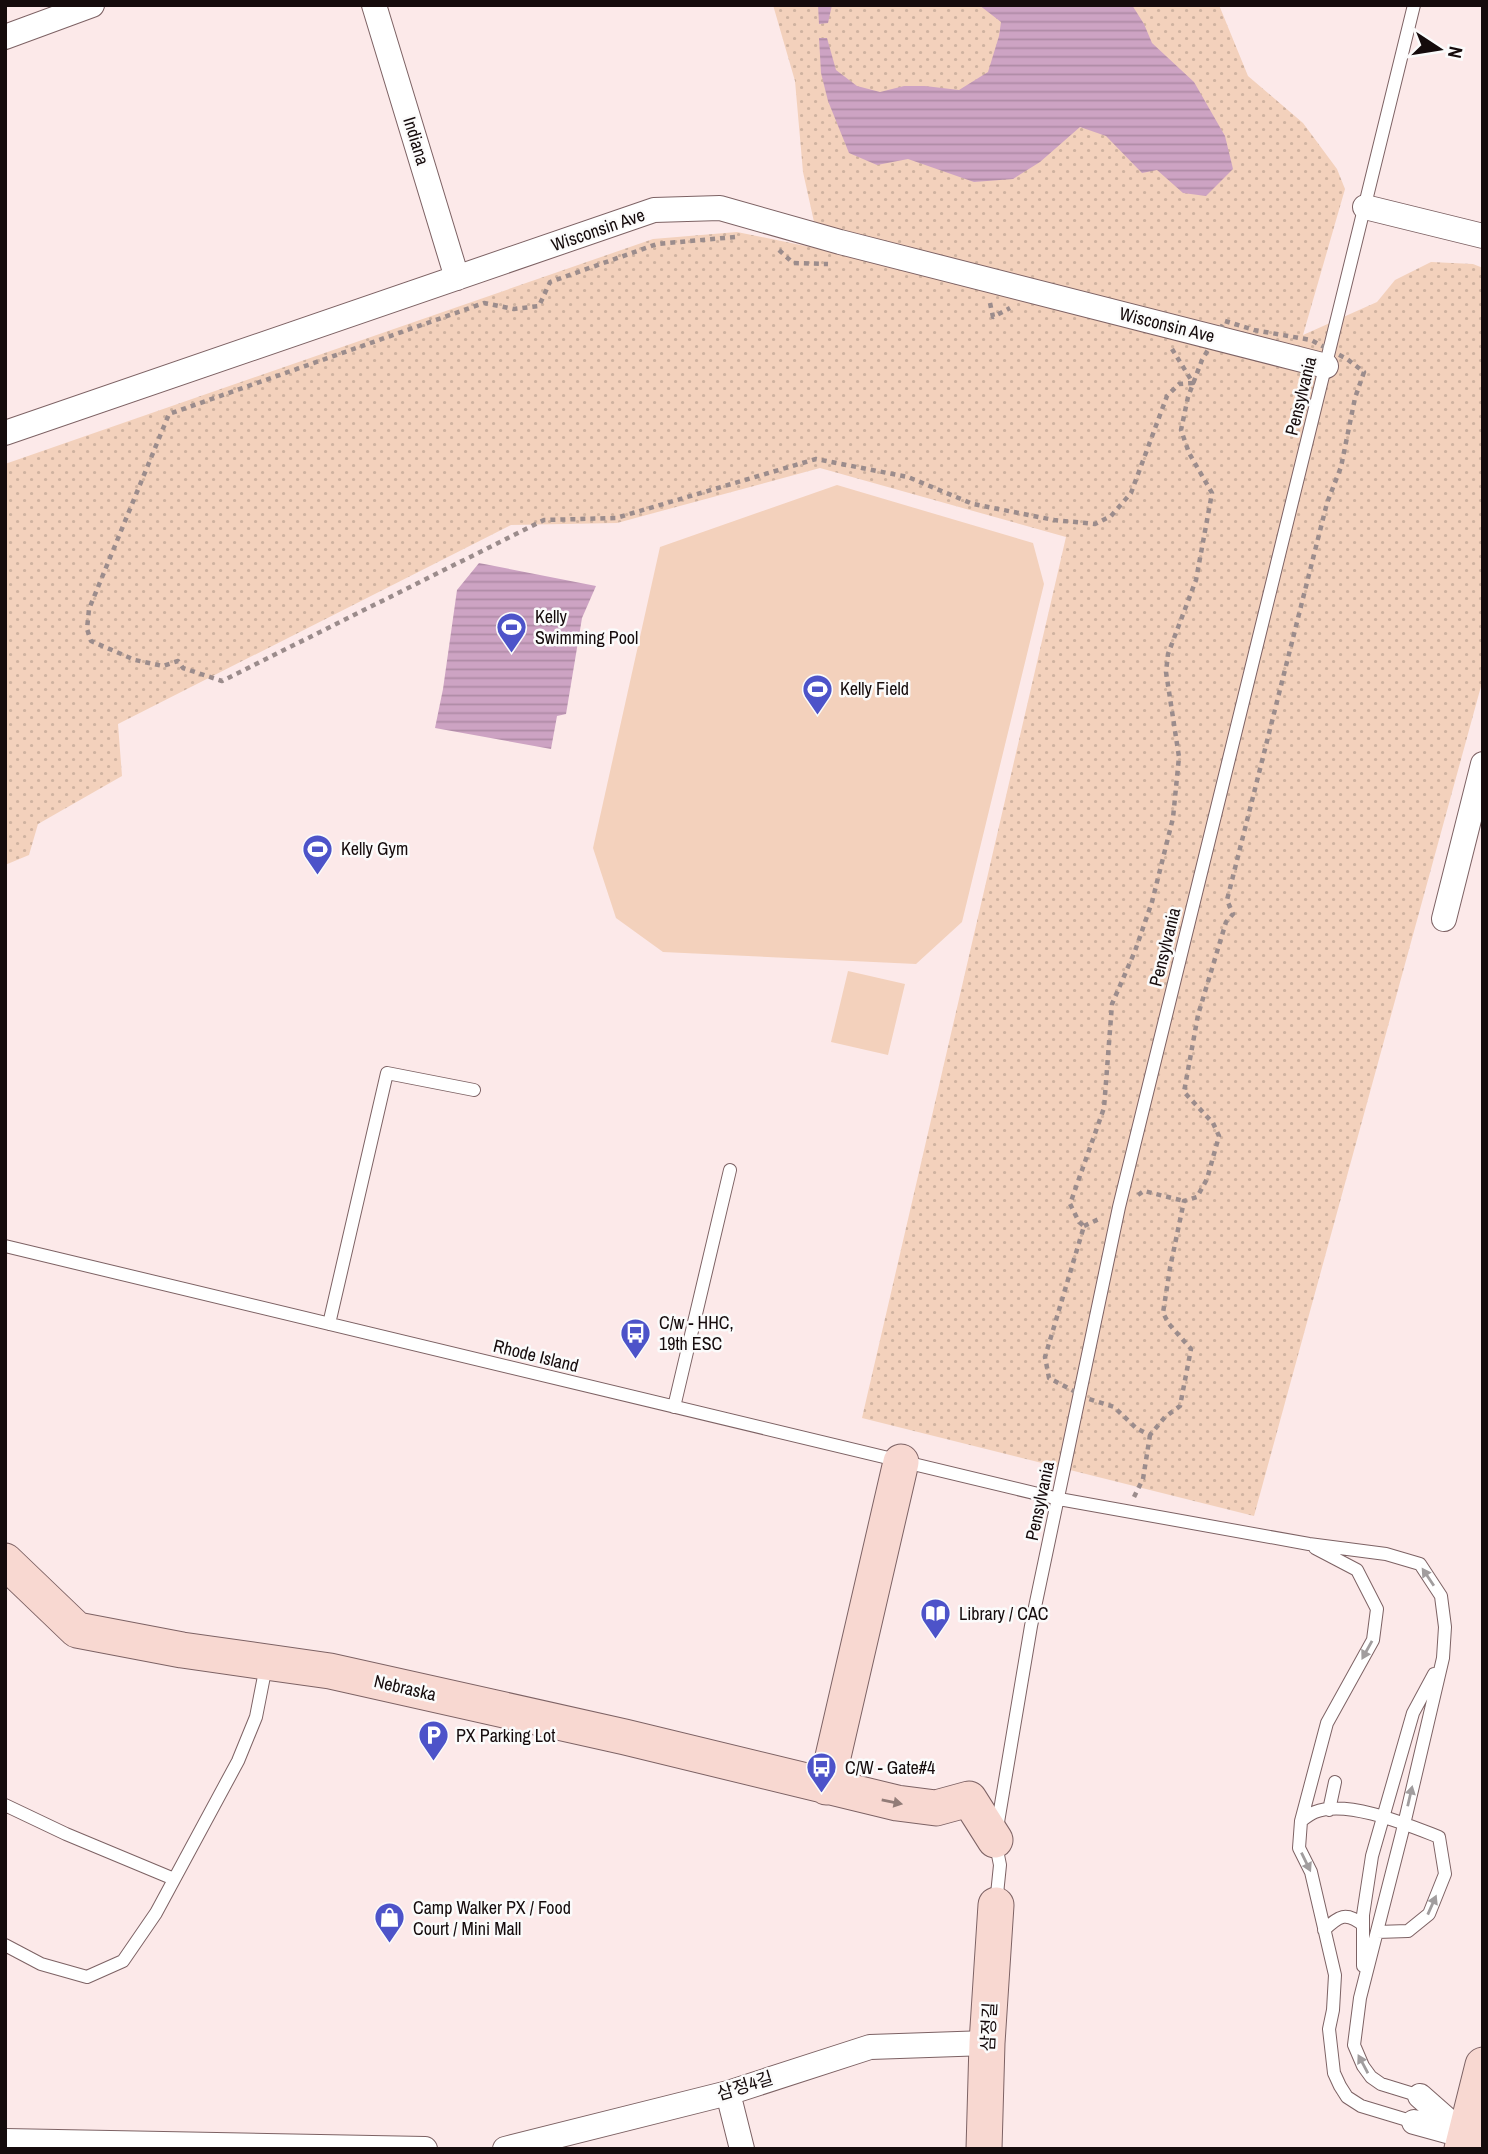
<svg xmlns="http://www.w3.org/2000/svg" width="1488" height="2154" font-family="'Archivo Narrow','Noto Sans KR',sans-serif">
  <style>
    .grass { fill: url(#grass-dots) }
    .pitch { fill: #f3d1bc }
    .water { fill: url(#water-rules) }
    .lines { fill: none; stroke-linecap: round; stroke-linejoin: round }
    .lane-casing { stroke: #7d6264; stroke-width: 14 }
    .street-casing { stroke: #7d6264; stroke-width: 26 }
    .secondary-casing { stroke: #7d6264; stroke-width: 37 }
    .path { stroke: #9b8c8c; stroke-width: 4.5; stroke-dasharray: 5 5; stroke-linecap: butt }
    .lane { stroke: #fff; stroke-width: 12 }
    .street { stroke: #fff; stroke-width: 24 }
    .secondary { stroke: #f8d8d1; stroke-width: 35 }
    .oneway { fill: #a19d9e }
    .oneway2 { fill: #927c78 }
    .labels { text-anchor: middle; stroke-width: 5; stroke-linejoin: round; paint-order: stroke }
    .street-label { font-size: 18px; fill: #150b0c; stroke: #fbfbfb }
    .poi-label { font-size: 18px; fill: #150b0c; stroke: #fbfbfb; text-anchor: start }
  </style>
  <defs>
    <pattern id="grass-dots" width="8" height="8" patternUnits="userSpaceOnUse" patternTransform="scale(1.75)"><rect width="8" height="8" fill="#f3d1bc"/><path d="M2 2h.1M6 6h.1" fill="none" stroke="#cfb2a0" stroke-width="1.8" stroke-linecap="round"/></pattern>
    <pattern id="water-rules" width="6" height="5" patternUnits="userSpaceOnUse" patternTransform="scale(1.75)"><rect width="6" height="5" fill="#cda3c3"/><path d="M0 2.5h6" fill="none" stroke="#af8ba6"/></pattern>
  </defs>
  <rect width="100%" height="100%" fill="#fce9e9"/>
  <!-- grass -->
  <path class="grass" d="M 773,5 L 1219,5 L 1248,76 L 1303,123 L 1337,169 L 1345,189 L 1303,335 L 1377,302 L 1395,280 L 1431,262 L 1473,264 L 1483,268 L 1483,679 L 1254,1516 L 862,1418 L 1066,537 L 820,468 L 617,523 L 511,525 L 118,724 L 122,776 L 38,824 L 29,855 L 5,865 L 5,464 L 653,239 L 737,232 L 820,249 L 803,172 L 795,81 Z"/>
  <!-- pitch -->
  <path class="pitch" d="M 837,485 L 1033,543 L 1044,584 L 962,922 L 916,964 L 663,952 L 616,918 L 593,848 L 660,547 Z
    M 848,971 L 905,984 L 888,1055 L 831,1042 Z"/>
  <!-- water -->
  <path class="water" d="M 818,5 L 832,5 L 828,23 L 819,24 Z
    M 979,5 L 1132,5 L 1144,24 L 1152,43 L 1194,82 L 1225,136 L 1233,169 L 1206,196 L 1183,193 L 1157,170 L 1142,173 L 1106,136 L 1080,127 L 1040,162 L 1013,179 L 974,182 L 908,159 L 877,165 L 849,153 L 828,101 L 821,73 L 819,38 L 827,38 L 836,70 L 857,86 L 880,92 L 904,86 L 925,86 L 959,90 L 988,72 L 999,36 L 1001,22 Z
    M 479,563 L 596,586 L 582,618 L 566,714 L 557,716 L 551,749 L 435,728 L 443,689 L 457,590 Z"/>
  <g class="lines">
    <defs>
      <path id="lane" d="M 5,1246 L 1059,1499 L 1309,1544 L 1386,1554 L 1420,1564 L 1441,1596 L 1445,1627 L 1443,1658 L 1402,1833 L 1360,1998 L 1354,2045 L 1363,2066 L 1371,2077 L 1381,2084 L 1420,2096
        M 329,1324 L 387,1073 L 474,1090
        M 674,1407 L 730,1170
        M 1315,1548 L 1357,1570 L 1377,1609 L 1373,1640 L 1327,1723 L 1301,1821 L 1299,1848 L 1311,1872 L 1335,1975 L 1333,2010 L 1329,2029 L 1334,2073 L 1340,2086 L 1347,2097 L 1361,2106 L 1414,2122
        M 5,1805 L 66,1834 L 174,1879
        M 1329,1810 L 1335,1782
        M 1301,1821 C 1305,1818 1310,1814 1315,1812 C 1347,1799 1408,1825 1439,1837 L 1445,1874 L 1429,1914 L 1408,1931 L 1377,1932
        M 996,1904 L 1000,1865 L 995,1840 L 1031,1626 L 1119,1207 L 1414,5
        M 1324,1930 C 1339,1916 1346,1911 1363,1925
        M 5,1945 L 41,1964 L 87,1977 L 123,1961 L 156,1913 L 238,1761 L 256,1717 L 266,1666
        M 1363,1966 L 1363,1915 L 1372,1856 L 1413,1713 L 1434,1674"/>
      <path id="street" d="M 374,5 L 457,278
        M 5,37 L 92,5
        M 1365,207 L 1483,236
        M 5,433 L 654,210 L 720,208 L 840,242 L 1326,366
        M 1444,919 L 1483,764
        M 728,2093 L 742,2149
        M 1420,2096 L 1462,2133
        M 1414,2122 L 1483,2141
        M 5,2141 L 425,2149
        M 505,2149 L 728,2093 L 870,2047 L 987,2043"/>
      <path id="secondary" d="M 5,1561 L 77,1630 L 182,1650 L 330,1671 L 625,1737 L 897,1803 L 936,1808 L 969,1799 L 995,1840
        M 826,1787 L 901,1462
        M 984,2149 L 987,2043 L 996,1905
        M 1462,2149 L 1483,2065"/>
    </defs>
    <!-- lane casing -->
    <use href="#lane" class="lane-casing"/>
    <!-- street casing -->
    <use href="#street" class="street-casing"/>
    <!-- secondary casing -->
    <use href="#secondary" class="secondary-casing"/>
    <!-- path -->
    <path class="path" d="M 735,237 L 657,244 L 550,282 L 539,306 L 514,309 L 484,303 L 169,414 L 89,609 L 87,629 L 91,641 L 135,660 L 163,666 L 178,661 L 183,668 L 222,681 L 544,520 L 616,518 L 816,459 L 908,477 L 973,504 L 1054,520 L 1095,524 L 1111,516 L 1131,493 L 1167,396 L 1179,384 L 1193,383 L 1172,349
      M 779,250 L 793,263 L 828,264
      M 990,303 L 993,317 L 1010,308
      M 1225,321 L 1254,330 L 1311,340 L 1347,359 L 1364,372 L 1355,398 L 1341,467 L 1327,503 L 1227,900 L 1233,914 L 1226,922 L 1198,1015 L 1184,1092 L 1213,1123 L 1219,1136 L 1207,1179 L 1197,1197 L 1184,1201 L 1170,1268 L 1163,1313 L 1169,1324 L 1191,1349 L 1180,1406 L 1165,1417 L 1150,1435 L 1136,1428 L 1114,1407 L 1089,1399 L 1049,1378 L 1045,1357 L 1084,1226 L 1079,1222 L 1070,1204 L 1104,1108 L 1112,1004 L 1135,951 L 1152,902 L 1173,818 L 1179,757 L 1166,672 L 1168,654 L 1196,580 L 1212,493 L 1189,453 L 1181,430 L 1188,397 L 1202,360 Z
      M 1138,1195 L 1144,1191 L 1184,1201
      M 1084,1226 L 1101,1218
      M 1134,1497 L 1143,1479 L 1150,1435"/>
    <!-- lane -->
    <use href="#lane" class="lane"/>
    <!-- street -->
    <use href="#street" class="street"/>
    <!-- secondary -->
    <use href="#secondary" class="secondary"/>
  </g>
  <!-- one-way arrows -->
  <defs><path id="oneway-solid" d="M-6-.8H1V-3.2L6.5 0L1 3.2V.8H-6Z" transform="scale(1.75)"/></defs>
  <g class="oneway">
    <use href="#oneway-solid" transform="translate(1428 1577) rotate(-124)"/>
    <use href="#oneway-solid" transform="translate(1367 1650) rotate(119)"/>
    <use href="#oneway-solid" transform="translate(1410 1796) rotate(-77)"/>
    <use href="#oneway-solid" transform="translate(1306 1862) rotate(64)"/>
    <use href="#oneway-solid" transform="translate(1432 1905) rotate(-66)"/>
    <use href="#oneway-solid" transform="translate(1363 2064) rotate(-118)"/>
  </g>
  <use class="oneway2" href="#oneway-solid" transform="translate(892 1802) rotate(11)"/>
  <!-- icons -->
  <defs>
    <symbol id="stadium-pin" viewBox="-11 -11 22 30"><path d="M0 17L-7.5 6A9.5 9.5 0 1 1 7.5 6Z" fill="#4d53c9" stroke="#fbfbfb"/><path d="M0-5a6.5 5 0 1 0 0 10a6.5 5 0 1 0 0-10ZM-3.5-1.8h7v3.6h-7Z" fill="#fff"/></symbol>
    <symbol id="bus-pin" viewBox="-11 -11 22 30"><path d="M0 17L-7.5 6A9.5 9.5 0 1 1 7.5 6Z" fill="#4d53c9" stroke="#fbfbfb"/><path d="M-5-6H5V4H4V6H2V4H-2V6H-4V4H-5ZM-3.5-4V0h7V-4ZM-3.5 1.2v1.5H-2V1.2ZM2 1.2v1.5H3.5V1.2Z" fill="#fff"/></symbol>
    <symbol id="library-pin" viewBox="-11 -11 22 30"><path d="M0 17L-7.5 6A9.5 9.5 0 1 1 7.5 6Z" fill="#4d53c9" stroke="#fbfbfb"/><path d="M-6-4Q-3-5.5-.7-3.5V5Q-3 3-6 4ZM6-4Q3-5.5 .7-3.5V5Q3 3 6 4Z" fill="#fff"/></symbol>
    <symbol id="parking-pin" viewBox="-11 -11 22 30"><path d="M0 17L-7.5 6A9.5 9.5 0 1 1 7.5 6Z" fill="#4d53c9" stroke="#fbfbfb"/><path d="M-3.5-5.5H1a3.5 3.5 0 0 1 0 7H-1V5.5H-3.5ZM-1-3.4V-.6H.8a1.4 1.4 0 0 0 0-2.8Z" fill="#fff"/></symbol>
    <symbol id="shop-pin" viewBox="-11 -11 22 30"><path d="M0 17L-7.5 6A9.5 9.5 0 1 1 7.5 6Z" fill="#4d53c9" stroke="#fbfbfb"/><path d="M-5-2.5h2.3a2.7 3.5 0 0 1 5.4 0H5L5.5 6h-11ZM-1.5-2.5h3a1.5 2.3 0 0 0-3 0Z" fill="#fff"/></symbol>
  </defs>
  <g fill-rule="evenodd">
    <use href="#stadium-pin" x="494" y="610" width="35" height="47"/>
    <use href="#stadium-pin" x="800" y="672" width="35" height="47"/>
    <use href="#stadium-pin" x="300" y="832" width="35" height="47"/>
    <use href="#bus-pin" x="618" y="1316" width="35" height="47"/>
    <use href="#library-pin" x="918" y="1596" width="35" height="47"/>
    <use href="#parking-pin" x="416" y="1718" width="35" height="47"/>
    <use href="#bus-pin" x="804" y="1750" width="35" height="47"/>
    <use href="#shop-pin" x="372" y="1900" width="35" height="47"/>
  </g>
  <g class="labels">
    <!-- street labels -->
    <g class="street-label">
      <text transform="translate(416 141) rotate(73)" y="6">Indiana</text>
      <text transform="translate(598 230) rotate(-19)" y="6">Wisconsin Ave</text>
      <text transform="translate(1167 325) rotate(14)" y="6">Wisconsin Ave</text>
      <text transform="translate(1301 396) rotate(-76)" y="6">Pensylvania</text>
      <text transform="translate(1165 947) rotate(-76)" y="6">Pensylvania</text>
      <text transform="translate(536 1356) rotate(14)" y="6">Rhode Island</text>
      <text transform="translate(1040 1501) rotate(-78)" y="6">Pensylvania</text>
      <text transform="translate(405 1688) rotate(13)" y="6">Nebraska</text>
      <text transform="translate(989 2027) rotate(-87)" y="6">삼정길</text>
      <text transform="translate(745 2086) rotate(-17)" y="6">삼정4길</text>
    </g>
    <!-- poi labels -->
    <g class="poi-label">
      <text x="535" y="623">Kelly<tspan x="535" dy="21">Swimming Pool</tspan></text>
      <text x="840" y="695">Kelly Field</text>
      <text x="341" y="855">Kelly Gym</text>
      <text x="659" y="1329">C/w - HHC,<tspan x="659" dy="21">19th ESC</tspan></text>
      <text x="959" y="1620">Library / CAC</text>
      <text x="456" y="1742">PX Parking Lot</text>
      <text x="845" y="1774">C/W - Gate#4</text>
      <text x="413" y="1914">Camp Walker PX / Food<tspan x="413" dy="21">Court / Mini Mall</tspan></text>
    </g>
  </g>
  <!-- border -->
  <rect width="1488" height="2154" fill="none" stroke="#150b0c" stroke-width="14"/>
  <!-- north arrow -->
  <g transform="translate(1439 49) rotate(102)" stroke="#fbfbfb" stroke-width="5" paint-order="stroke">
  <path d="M0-5L12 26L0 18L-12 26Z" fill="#150b0c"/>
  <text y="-10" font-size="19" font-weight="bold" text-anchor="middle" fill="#150b0c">N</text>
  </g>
</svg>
